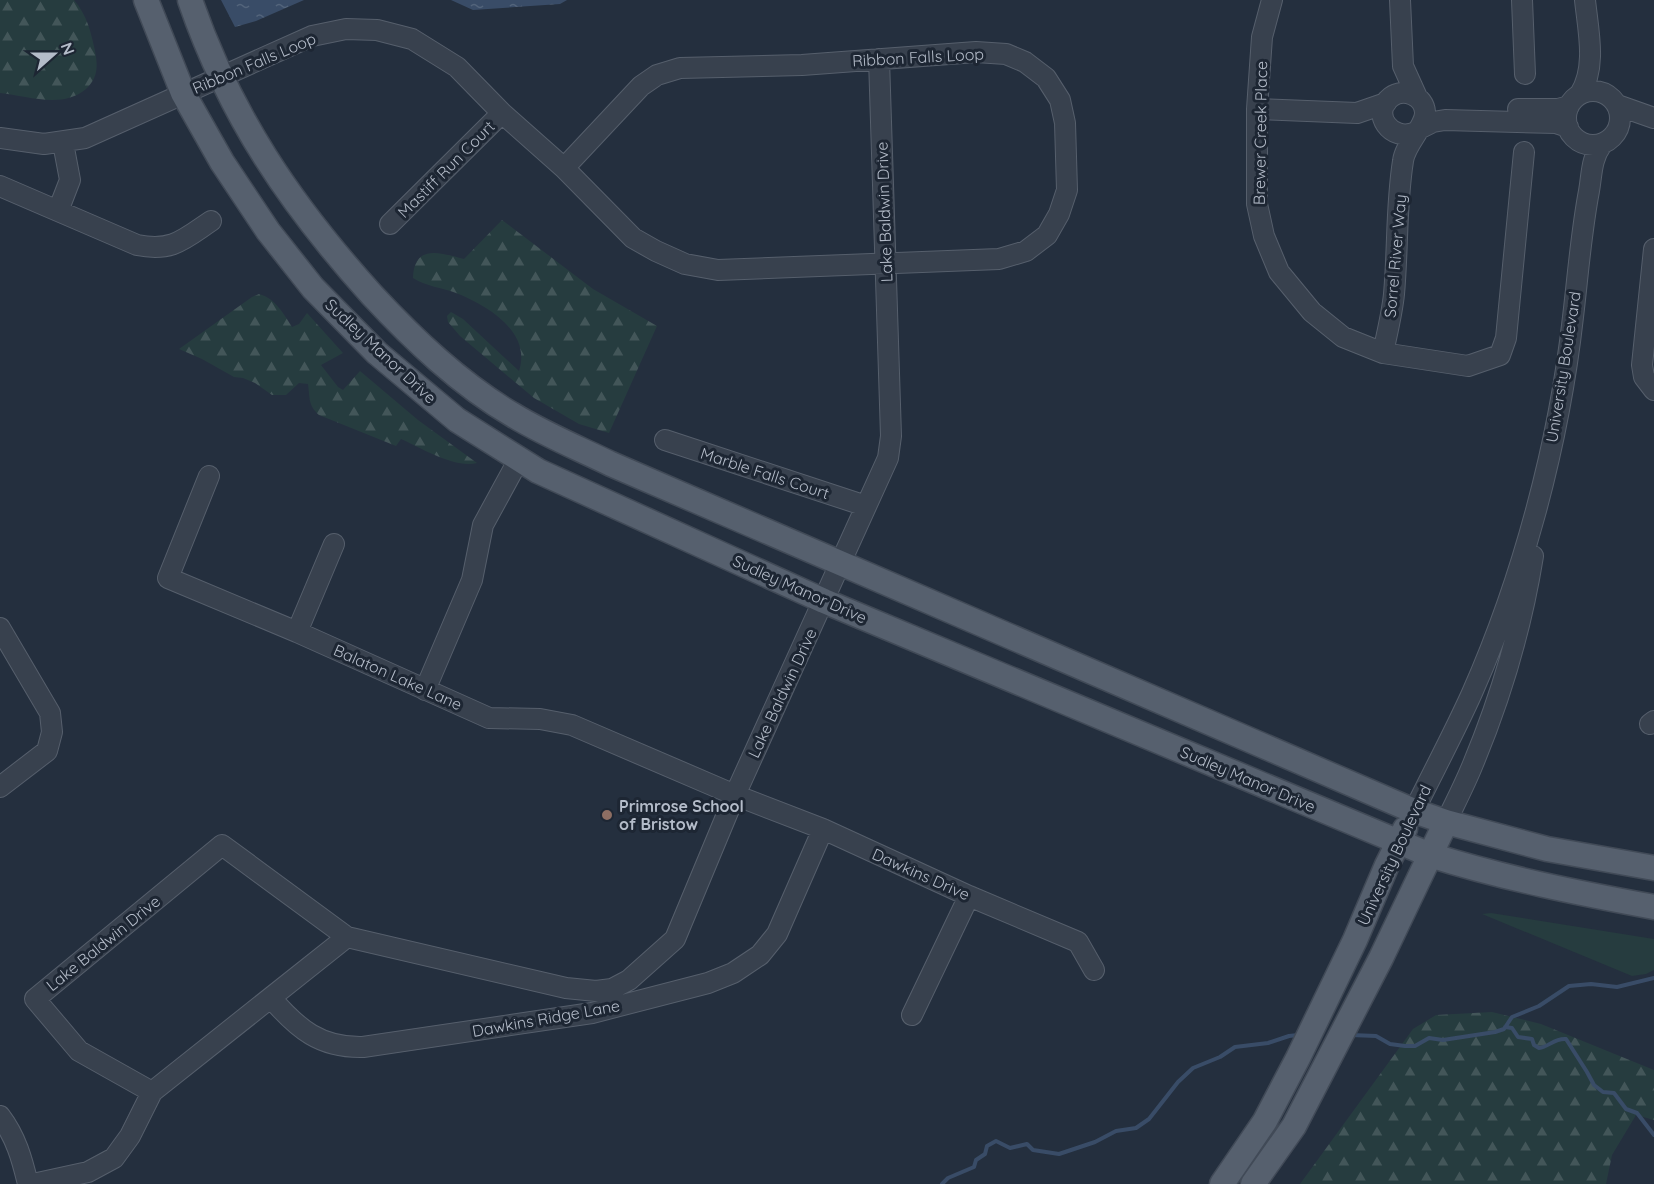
<svg xmlns="http://www.w3.org/2000/svg" width="1654" height="1184" font-family="Quicksand,sans-serif">
  <style>
    .grass { fill: #263c3f }
    .forest { fill: url(#forest-firs) }
    .water { fill: url(#water-ripples) }
    .lines { fill: none; stroke-linecap: round; stroke-linejoin: round }
    .stream { stroke: #394c67; stroke-width: 4 }
    .minor-casing { stroke: #565f6c; stroke-width: 22 }
    .major-casing { stroke: #414a57; stroke-width: 27 }
    .minor { stroke: #38414e; stroke-width: 20 }
    .major { stroke: #56606e; stroke-width: 24 }
    .education-dot { fill: #8d6e63; stroke: #1d2633; stroke-width: 2 }
    .labels { text-anchor: middle; stroke-width: 6; stroke-linejoin: round; paint-order: stroke }
    .street-label { font-size: 16px; fill: #b4bcc9; stroke: #1d2633 }
    .poi-label { font-size: 16px; font-weight: bold; fill: #b4bcc9; stroke: #1d2633; text-anchor: start }
  </style>
  <defs>
    <pattern id="forest-firs" width="22" height="20" patternUnits="userSpaceOnUse" patternTransform="scale(1.5)"><rect width="22" height="20" fill="#263c3f"/><path d="M5 1l3.5 6h-7zM16 11l3.5 6h-7z" fill="#435659"/></pattern>
    <pattern id="water-ripples" width="26" height="14" patternUnits="userSpaceOnUse" patternTransform="scale(1.5)"><rect width="26" height="14" fill="#394c67"/><path d="M2 4q2-2 4 0t4 0M15 11q2-2 4 0t4 0" fill="none" stroke="#53647b"/></pattern>
  </defs>
  <rect width="100%" height="100%" fill="#242f3e"/>
  <!-- grass -->
  <path class="grass" d="M 1491,913 L 1654,939 L 1654,970 L 1646,974 L 1632,976 L 1482,914 Z"/>
  <!-- forest -->
  <path class="forest" d="M 0,0 L 74,0 C 87,15 91,32 95,51 C 98,66 98,78 86,89 C 63,109 27,96 0,93 Z
    M 502,220 L 593,289 L 657,326 L 609,433 L 579,424 L 534,398 L 460,336 L 448,322 L 447,316 L 451,312 L 463,319 L 519,371 C 532,332 487,305 456,293 C 441,287 427,287 413,278 C 414,243 441,253 464,259 Z
    M 259,294 C 275,298 284,314 292,327 L 299,324 L 307,313 L 343,353 L 321,365 L 338,387 L 343,390 L 360,371 L 418,420 L 477,463 C 456,469 421,448 401,439 L 396,446 L 319,415 C 308,405 310,398 308,384 L 299,383 L 286,395 L 272,395 L 255,383 L 243,378 L 234,377 L 202,359 L 179,349 L 252,297 Z
    M 1492,1012 L 1541,1024 L 1654,1070 L 1654,1120 L 1636,1115 L 1612,1155 L 1606,1184 L 1300,1184 L 1413,1029 L 1436,1015 Z"/>
  <!-- water -->
  <path class="water" d="M 221,0 L 304,0 L 256,21 L 235,27 Z
    M 451,0 L 567,0 L 560,4 L 473,10 Z"/>
  <g class="lines">
    <!-- stream -->
    <path class="stream" d="M 1505,1027 L 1512,1028 L 1518,1037 L 1532,1039 L 1534,1045 L 1539,1048 C 1549,1047 1554,1038 1566,1039 L 1587,1072 L 1594,1085 L 1603,1092 L 1614,1093 L 1626,1109 L 1637,1113 L 1654,1135
      M 1351,1035 L 1376,1036 L 1390,1044 L 1405,1046 L 1415,1046 L 1429,1038 L 1443,1040 L 1495,1032 L 1504,1029 L 1512,1017 L 1539,1006 L 1569,986 L 1591,984 L 1617,987 L 1654,978
      M 942,1184 L 948,1178 L 974,1167 L 976,1160 L 985,1154 L 987,1146 L 996,1141 L 1010,1148 L 1027,1144 L 1033,1150 L 1059,1154 L 1095,1142 L 1116,1131 L 1136,1128 L 1149,1119 L 1178,1082 L 1193,1068 L 1220,1057 L 1235,1047 L 1268,1043 L 1289,1036 L 1298,1035"/>
    <defs>
      <path id="minor" d="M 1272,0 L 1262,37 L 1257,109 L 1257,204 L 1264,236 L 1279,272 L 1312,312 L 1343,337 L 1383,353 L 1468,366 L 1500,355 L 1506,338 L 1524,152
        M 1400,0 L 1403,66 L 1417,97
        M 1522,0 L 1525,74
        M1566 118a27 27 0 1 1 54 0a27 27 0 1 1-54 0Z
        M 1580,94 C 1597,67 1588,30 1585,0
        M 1617,105 L 1654,118
        M 1257,109 L 1357,113 L 1386,103
        M 1518,109 L 1558,109 L 1569,106
        M 1421,128 L 1433,122 L 1445,120 L 1556,123 L 1568,127
        M 0,138 L 44,144 L 85,138 L 312,36 L 346,29 L 377,30 L 412,39 L 457,67 L 502,113 L 564,168 L 633,238 L 656,251 L 685,264 L 718,270 L 999,259 L 1026,251 L 1047,235 L 1059,214 L 1067,190 L 1065,123 L 1060,100 L 1046,78 L 1025,62 L 1006,54 L 976,52 L 802,65 L 680,68 L 657,75 L 641,86 L 564,168
        M 0,186 L 137,245 C 172,252 183,240 211,221
        M 58,211 L 70,180 L 63,143
        M 390,224 L 502,113
        M 1654,249 L 1642,365 L 1644,377 L 1654,390
        M 1383,353 C 1387,333 1392,314 1394,294 C 1398,250 1396,205 1403,161 C 1405,144 1426,126 1425,112 C 1424,96 1404,87 1391,97 C 1370,113 1391,143 1416,132
        M 665,440 L 866,506
        M 209,476 L 168,578 L 297,632 L 489,718 L 540,719 L 572,725 L 735,795 L 823,829 L 969,896 L 1078,942 L 1094,970
        M 0,628 L 50,713 L 52,732 L 47,751 L 0,787
        M 297,632 L 334,544
        M 425,690 L 472,580 L 483,525 L 519,459
        M 1650,724 L 1654,721
        M 1414,811 C 1433,772 1454,733 1472,693 C 1523,578 1559,443 1573,317 C 1578,275 1581,233 1589,191 C 1592,174 1591,159 1602,144
        M 1446,822 C 1455,803 1465,784 1473,764 C 1500,699 1522,625 1533,556
        M 271,998 C 298,1029 320,1048 363,1047 L 592,1013 L 708,983 L 733,973 L 760,955 L 777,934 L 823,829
        M 912,1015 L 969,896
        M 152,1092 L 79,1051 L 35,999 L 222,845 L 347,937 L 566,988 L 596,991 L 612,989 L 629,980 L 675,939 L 735,795 L 888,458 L 891,436 L 879,59
        M 0,1116 C 16,1137 22,1159 28,1184
        M 33,1184 L 88,1172 L 114,1158 L 130,1136 L 152,1092 L 347,937"/>
      <path id="major" d="M 146,0 L 183,93 L 222,162 L 268,231 L 313,288 L 377,353 L 457,420 L 538,471 L 824,601 L 1430,855 C 1503,878 1578,893 1654,907
        M 190,0 C 230,116 290,204 372,295 C 414,340 460,384 513,415 C 544,434 578,448 611,464 L 1414,811 L 1446,822 L 1547,849 L 1654,868
        M 1222,1184 L 1265,1121 L 1298,1058 L 1355,940 L 1387,865 L 1405,829
        M 1253,1184 L 1294,1126 L 1381,958 L 1446,822"/>
    </defs>
    <!-- minor casing -->
    <use href="#minor" class="minor-casing"/>
    <!-- major casing -->
    <use href="#major" class="major-casing"/>
    <!-- minor -->
    <use href="#minor" class="minor"/>
    <!-- major -->
    <use href="#major" class="major"/>
  </g>
  <!-- markers -->
  <circle class="education-dot" cx="607" cy="815" r="6"/>
  <g class="labels">
    <!-- street labels -->
    <g class="street-label">
      <text transform="translate(918 57) rotate(-3)" y="6">Ribbon Falls Loop</text>
      <text transform="translate(254 63) rotate(-23)" y="6">Ribbon Falls Loop</text>
      <text transform="translate(1260 133) rotate(-89)" y="6">Brewer Creek Place</text>
      <text transform="translate(446 169) rotate(-45)" y="6">Mastiff Run Court</text>
      <text transform="translate(884 212) rotate(-92)" y="6">Lake Baldwin Drive</text>
      <text transform="translate(1395 256) rotate(-85)" y="6">Sorrel River Way</text>
      <text transform="translate(381 351) rotate(43)" y="6">Sudley Manor Drive</text>
      <text transform="translate(1563 367) rotate(-81)" y="6">University Boulevard</text>
      <text transform="translate(765 473) rotate(18)" y="6">Marble Falls Court</text>
      <text transform="translate(800 589) rotate(24)" y="6">Sudley Manor Drive</text>
      <text transform="translate(398 677) rotate(24)" y="6">Balaton Lake Lane</text>
      <text transform="translate(782 693) rotate(-65)" y="6">Lake Baldwin Drive</text>
      <text transform="translate(1248 779) rotate(23)" y="6">Sudley Manor Drive</text>
      <text transform="translate(1394 855) rotate(-65)" y="6">University Boulevard</text>
      <text transform="translate(921 874) rotate(24)" y="6">Dawkins Drive</text>
      <text transform="translate(103 943) rotate(-39)" y="6">Lake Baldwin Drive</text>
      <text transform="translate(546 1018) rotate(-10)" y="6">Dawkins Ridge Lane</text>
    </g>
    <!-- poi labels -->
    <g class="poi-label">
      <text x="619" y="812">Primrose School<tspan x="619" dy="18">of Bristow</tspan></text>
    </g>
  </g>
  <!-- north arrow -->
  <g transform="translate(54 54) rotate(69)" stroke="#1d2633" stroke-width="4.5" paint-order="stroke">
  <path d="M0-4.5L10 22L0 15L-10 22Z" fill="#b4bcc9"/>
  <text y="-9" font-size="16" font-weight="bold" text-anchor="middle" fill="#b4bcc9">N</text>
  </g>
</svg>
